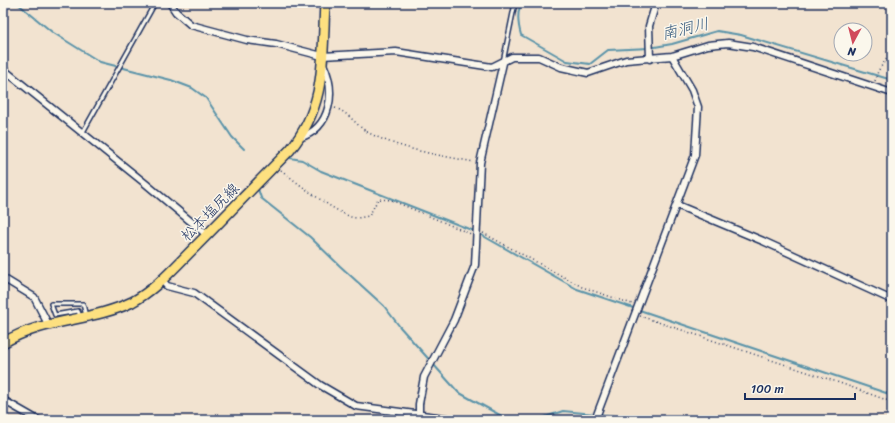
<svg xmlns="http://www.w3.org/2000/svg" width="895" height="423" font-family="Sriracha,'Klee One',sans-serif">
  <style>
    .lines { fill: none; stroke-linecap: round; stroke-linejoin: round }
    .stream { stroke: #5a93a9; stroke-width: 2 }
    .lane-casing { stroke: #1b2f5e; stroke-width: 6 }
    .street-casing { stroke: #1b2f5e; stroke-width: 9 }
    .primary-casing { stroke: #1b2f5e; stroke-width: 12 }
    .path { stroke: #1b2f5e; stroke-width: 1.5; stroke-dasharray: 1 3; stroke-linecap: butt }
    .lane { stroke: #fbf7ec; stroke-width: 3 }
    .street { stroke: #fbf7ec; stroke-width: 6 }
    .primary { stroke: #fde080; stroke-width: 9 }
    .labels { text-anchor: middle; stroke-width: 3; stroke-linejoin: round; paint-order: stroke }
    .street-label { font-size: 15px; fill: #1b2f5e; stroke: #fbf7ec }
    .water-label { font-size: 16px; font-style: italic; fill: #35597d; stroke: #fbf7ec }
  </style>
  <rect width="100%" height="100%" fill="#f2e3d0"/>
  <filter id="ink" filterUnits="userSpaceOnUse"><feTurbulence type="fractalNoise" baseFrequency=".025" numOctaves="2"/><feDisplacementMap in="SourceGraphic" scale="8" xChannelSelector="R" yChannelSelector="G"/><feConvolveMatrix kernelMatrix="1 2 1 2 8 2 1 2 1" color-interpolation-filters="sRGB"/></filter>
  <g filter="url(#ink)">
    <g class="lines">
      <!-- stream -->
      <path class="stream" d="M 17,3 L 52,32 L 100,62 L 171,80 L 192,88 L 206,98 L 232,137 L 244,149
        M 522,3 C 516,12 518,24 521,35 L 567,61 L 590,64 L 608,50 L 649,48 L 672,44 L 717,31 L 741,35 L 892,80
        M 290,158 L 302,160 L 321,171 L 474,231
        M 258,189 L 261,198 L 310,237 L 340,266 L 384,306 L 400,327 L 458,392 L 507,419 L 512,420
        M 478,233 L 577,289 L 892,395
        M 536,420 L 563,411 L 615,416 L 632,420"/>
      <defs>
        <path id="lane" d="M 503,62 L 515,3
          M 83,132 L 155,3
          M 80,316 L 78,311 L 55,315 L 51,304 L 83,304 L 86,316"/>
        <path id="street" d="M 170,3 L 176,12 L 191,25 L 247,40 L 276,44 L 322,56 L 396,52 L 492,67 L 512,57 L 539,57 L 561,67 L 588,73 L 626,60 L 672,56 L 708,45 L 728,43 L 753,47 L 892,93
          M 650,59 L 649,26 L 656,3
          M 3,69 L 146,184 L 207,235
          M 299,138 C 332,128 336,91 323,64
          M 677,205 L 763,241 L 892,300
          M 3,278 L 34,297 L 48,324
          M 162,280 L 167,286 L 194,293 L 320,385 L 356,406 L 459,420
          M 3,400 L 38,420
          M 419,420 L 419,404 L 424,377 L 454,320 L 475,265 L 480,163 L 503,63
          M 595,420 L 695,155 L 698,107 L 692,90 L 672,56"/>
        <path id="primary" d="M 3,343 C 43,318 91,322 132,302 C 155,290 174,268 192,250 C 225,217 257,183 290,150 C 327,105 322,58 325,3"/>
      </defs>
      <!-- lane casing -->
      <use href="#lane" class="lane-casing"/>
      <!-- street casing -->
      <use href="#street" class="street-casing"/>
      <!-- primary casing -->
      <use href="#primary" class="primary-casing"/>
      <!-- path -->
      <path class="path" d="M 875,81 L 878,71 L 892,51
        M 335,108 C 350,113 356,126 369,133 C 402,150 439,155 474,162
        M 281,170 C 300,185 329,208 351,217 C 357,219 363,217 369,216 L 378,199 L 391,200 L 471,234
        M 483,233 L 582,287 L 632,304
        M 640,316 L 837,382 L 892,402"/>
      <!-- lane -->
      <use href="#lane" class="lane"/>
      <!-- street -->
      <use href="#street" class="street"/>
      <!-- primary -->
      <use href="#primary" class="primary"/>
    </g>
  </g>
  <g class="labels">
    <!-- street labels -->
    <g class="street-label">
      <text transform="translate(210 212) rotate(-45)" y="5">松本塩尻線</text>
    </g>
    <!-- water labels -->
    <g class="water-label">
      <text transform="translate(685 28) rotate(-13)" y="6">南洞川</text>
    </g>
  </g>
  <!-- margin -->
  <rect width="895" height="423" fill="none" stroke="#fbf7ec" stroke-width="16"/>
  <rect x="8" y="8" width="879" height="407" fill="none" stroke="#1b2f5e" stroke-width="1.5" filter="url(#ink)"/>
  <!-- north arrow -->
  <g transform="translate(853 42) rotate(187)"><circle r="19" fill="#fbf7ec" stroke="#a1a7b3"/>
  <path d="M0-3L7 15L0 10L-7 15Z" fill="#d1495b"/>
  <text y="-6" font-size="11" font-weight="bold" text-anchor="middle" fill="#1b2f5e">N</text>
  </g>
  <!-- scale -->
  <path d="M745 393v6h110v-6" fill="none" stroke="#1b2f5e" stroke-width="2"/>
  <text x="751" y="393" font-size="12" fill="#1b2f5e" stroke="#fbf7ec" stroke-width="3" paint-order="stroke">100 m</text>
</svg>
